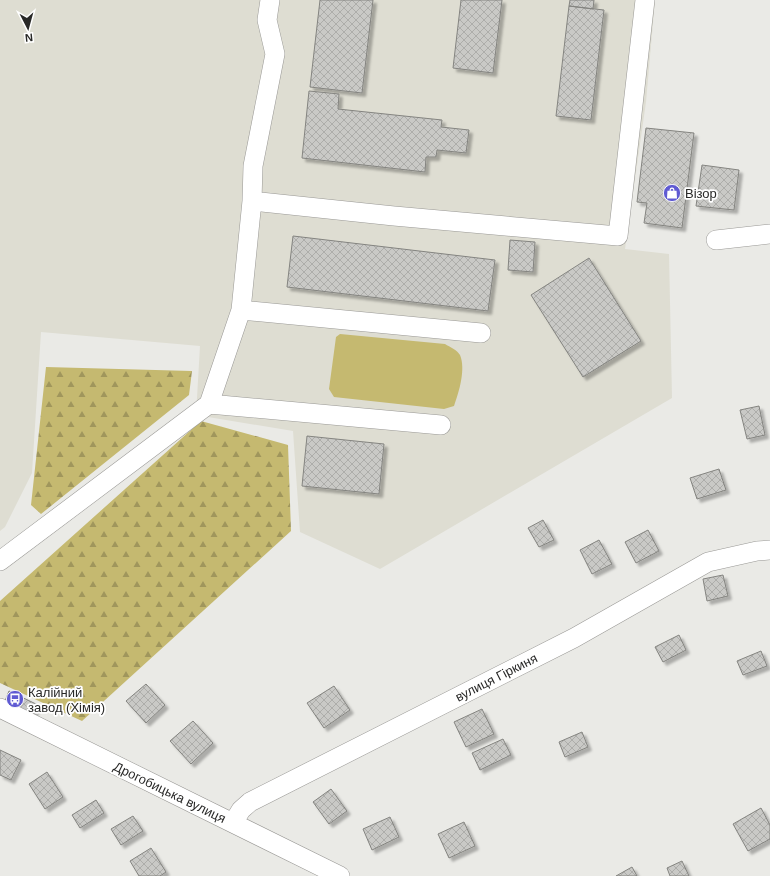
<svg xmlns="http://www.w3.org/2000/svg" width="770" height="876" font-family="Arial,sans-serif">
  <style>
    .built { fill: #deddd2 }
    .grass { fill: #c5b970 }
    .forest { fill: url(#forest-firs) }
    .building { fill: url(#building-cross-hatch); stroke: #848480; filter: url(#shadow) }
    .lines { fill: none; stroke-linecap: round; stroke-linejoin: round }
    .minor-casing { stroke: #999895; stroke-width: 20 }
    .minor { stroke: #fff; stroke-width: 19 }
    .labels { text-anchor: middle; stroke-width: 3.5; stroke-linejoin: round; paint-order: stroke }
    .poi-label { font-size: 13px; fill: #282827; stroke: #fff; text-anchor: start }
    .street-label { font-size: 13px; fill: #282827; stroke: #fff }
  </style>
  <defs>
    <pattern id="forest-firs" width="22" height="20" patternUnits="userSpaceOnUse"><rect width="22" height="20" fill="#c5b970"/><path d="M5 1l3.5 6h-7zM16 11l3.5 6h-7z" fill="#a0965c"/></pattern>
    <pattern id="building-cross-hatch" width="8" height="8" patternUnits="userSpaceOnUse"><rect width="8" height="8" fill="#c9c9c6"/><path d="M0 0l8 8M0 8l8-8" fill="none" stroke="#adadaa"/></pattern>
    <filter id="shadow"><feDropShadow dx="3.5" dy="3.5" stdDeviation="1" flood-color="#0004"/></filter>
  </defs>
  <rect width="100%" height="100%" fill="#eaeae6"/>
  <!-- built -->
  <path class="built" d="M 0,0 L 655,0 L 646,102 L 625,249 L 669,254 L 672,398 L 380,569 L 300,532 L 293,431 L 196,415 L 200,346 L 41,332 L 32,473 L 5,527 L 0,531 Z"/>
  <!-- grass -->
  <path class="grass" d="M 340,334 L 445,344 C 450,347 457,350 460,355 C 466,369 459,392 454,406 L 444,409 L 334,397 L 329,389 L 336,337 Z"/>
  <!-- forest -->
  <path class="forest" d="M 46,367 L 192,371 L 189,395 L 41,514 L 31,505 Z
    M 201,421 L 288,445 L 291,531 L 82,721 L 0,683 L 0,601 Z"/>
  <!-- building -->
  <path class="building" d="M 320,0 L 373,0 L 362,93 L 310,87 Z
    M 461,0 L 502,0 L 493,73 L 453,68 Z
    M 570,0 L 594,0 L 593,9 L 569,6 Z
    M 569,6 L 604,10 L 591,120 L 556,116 Z
    M 309,91 L 339,94 L 338,109 L 442,120 L 441,127 L 469,130 L 466,153 L 437,150 L 436,157 L 426,157 L 425,172 L 302,158 Z
    M 646,128 L 694,133 L 682,228 L 644,223 L 647,203 L 637,202 Z
    M 702,165 L 739,170 L 734,210 L 696,206 Z
    M 293,236 L 495,260 L 488,311 L 287,287 Z
    M 510,240 L 535,242 L 533,272 L 508,270 Z
    M 589,258 L 641,341 L 583,377 L 531,295 Z
    M 759,406 L 765,435 L 747,439 L 740,410 Z
    M 307,436 L 384,444 L 379,494 L 302,486 Z
    M 719,469 L 726,490 L 697,499 L 690,478 Z
    M 543,520 L 554,540 L 539,547 L 528,528 Z
    M 648,530 L 659,551 L 636,563 L 625,542 Z
    M 599,540 L 612,564 L 592,574 L 580,550 Z
    M 723,575 L 728,596 L 707,601 L 703,579 Z
    M 679,635 L 686,650 L 663,662 L 655,647 Z
    M 761,651 L 767,666 L 743,675 L 737,661 Z
    M 146,684 L 165,705 L 146,723 L 126,701 Z
    M 334,686 L 350,710 L 324,728 L 307,703 Z
    M 9,691 L 38,705 L 33,714 L 5,701 Z
    M 482,709 L 494,734 L 466,747 L 454,722 Z
    M 193,721 L 213,743 L 191,764 L 170,741 Z
    M 582,732 L 588,747 L 565,757 L 559,742 Z
    M 503,739 L 511,755 L 480,770 L 472,753 Z
    M 0,750 L 21,760 L 11,780 L 0,775 Z
    M 47,772 L 63,797 L 45,809 L 29,784 Z
    M 331,789 L 347,811 L 329,824 L 313,802 Z
    M 96,800 L 104,813 L 80,828 L 72,815 Z
    M 761,808 L 770,825 L 770,839 L 748,851 L 733,824 Z
    M 133,816 L 143,831 L 121,845 L 111,829 Z
    M 390,817 L 399,837 L 372,850 L 363,829 Z
    M 464,822 L 475,846 L 449,858 L 438,834 Z
    M 151,848 L 166,872 L 160,876 L 139,876 L 130,861 Z
    M 682,861 L 689,876 L 670,876 L 667,868 Z
    M 632,867 L 637,876 L 616,876 Z"/>
  <g class="lines">
    <defs>
      <path id="minor" d="M 252,201 L 394,216 L 618,236 L 645,0
        M 716,240 L 770,234
        M 241,310 L 481,333
        M 209,404 L 441,425
        M 0,561 L 209,404 L 241,310 L 252,201 L 253,166 L 275,54 L 267,20 L 270,0
        M 0,708 L 340,876
        M 233,823 L 241,810 L 250,802 L 574,638 L 708,562 L 757,551 L 770,550"/>
    </defs>
    <!-- minor casing -->
    <use href="#minor" class="minor-casing"/>
    <!-- minor -->
    <use href="#minor" class="minor"/>
  </g>
  <!-- icons -->
  <defs>
    <symbol id="shop-disc" viewBox="-11 -11 22 22"><circle r="9.5" fill="#5f5ad2" stroke="#fff"/><path d="M-5-2.5h2.3a2.7 3.5 0 0 1 5.4 0H5L5.5 6h-11ZM-1.5-2.5h3a1.5 2.3 0 0 0-3 0Z" fill="#fff"/></symbol>
    <symbol id="bus-disc" viewBox="-11 -11 22 22"><circle r="9.5" fill="#5f5ad2" stroke="#fff"/><path d="M-5-6H5V4H4V6H2V4H-2V6H-4V4H-5ZM-3.5-4V0h7V-4ZM-3.5 1.2v1.5H-2V1.2ZM2 1.2v1.5H3.5V1.2Z" fill="#fff"/></symbol>
  </defs>
  <g fill-rule="evenodd">
    <use href="#shop-disc" x="662" y="183" width="20" height="20"/>
    <use href="#bus-disc" x="5" y="689" width="20" height="20"/>
  </g>
  <g class="labels">
    <!-- poi labels -->
    <g class="poi-label">
      <text x="685" y="198">Візор</text>
      <text x="28" y="697">Калійний<tspan x="28" dy="15">завод (Хімія)</tspan></text>
    </g>
    <!-- street labels -->
    <g class="street-label">
      <text transform="translate(496 677) rotate(-27)" y="5">вулиця Гіркиня</text>
      <text transform="translate(170 792) rotate(26)" y="5">Дрогобицька вулиця</text>
    </g>
  </g>
  <!-- north arrow -->
  <g transform="translate(28 28) rotate(174)" stroke="#ffffff" stroke-width="3" paint-order="stroke">
  <path d="M0-3L7 15L0 10L-7 15Z" fill="#282827"/>
  <text y="-6" font-size="11" font-weight="bold" text-anchor="middle" fill="#282827">N</text>
  </g>
</svg>
